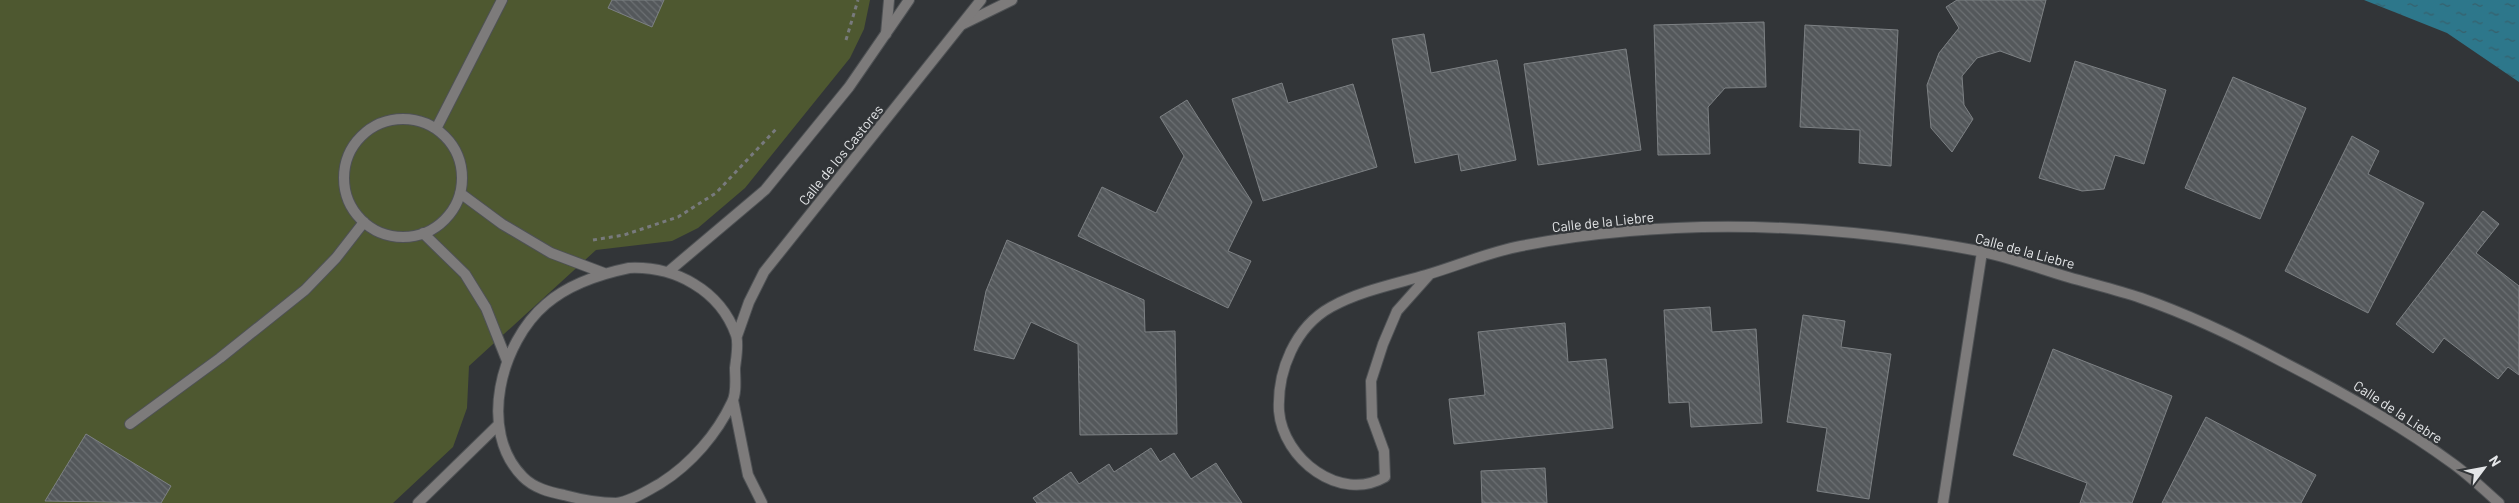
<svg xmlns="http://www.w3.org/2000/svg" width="2519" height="503" font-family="Barlow,sans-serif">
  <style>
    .park { fill: #4e5830 }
    .water { fill: url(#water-ripples) }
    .building { fill: url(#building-back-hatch); stroke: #7d8184 }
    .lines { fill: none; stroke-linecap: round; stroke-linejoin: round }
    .lane-casing { stroke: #4e5154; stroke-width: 12 }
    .street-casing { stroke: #4e5154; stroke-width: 12 }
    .path { stroke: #787a7d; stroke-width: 3; stroke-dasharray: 4 4; stroke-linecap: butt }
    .lane { stroke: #7d7b7b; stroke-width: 10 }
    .street { stroke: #7d7b7b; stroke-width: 10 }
    .labels { text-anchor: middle; stroke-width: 4.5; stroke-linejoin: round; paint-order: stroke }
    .street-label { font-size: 14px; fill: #e4e6e8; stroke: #323538 }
  </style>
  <defs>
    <pattern id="water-ripples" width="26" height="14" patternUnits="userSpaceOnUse" patternTransform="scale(1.25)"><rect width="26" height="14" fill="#2d778b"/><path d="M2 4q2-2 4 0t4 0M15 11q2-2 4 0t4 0" fill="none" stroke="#37606c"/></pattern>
    <pattern id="building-back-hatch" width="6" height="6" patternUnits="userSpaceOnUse" patternTransform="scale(1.25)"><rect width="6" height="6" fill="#54585b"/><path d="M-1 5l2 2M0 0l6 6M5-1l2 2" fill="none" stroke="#6c7073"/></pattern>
  </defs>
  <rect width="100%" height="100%" fill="#323538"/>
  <!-- park -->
  <path class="park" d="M 0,0 L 870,0 L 864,29 L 850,58 L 745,188 L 698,228 L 672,241 L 596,250 L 469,366 L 467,408 L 453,447 L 393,503 L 0,503 Z"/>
  <!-- water -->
  <path class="water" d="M 2364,0 L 2519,0 L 2519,82 L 2447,33 Z"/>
  <!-- building -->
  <path class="building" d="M 612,0 L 664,0 L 652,27 L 608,8 Z
    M 1957,0 L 2046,0 L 2030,62 L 2000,51 L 1977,58 L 1962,76 L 1964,105 L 1973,119 L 1952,152 L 1931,128 L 1927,85 L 1939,53 L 1959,28 L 1946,7 Z
    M 1764,22 L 1766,87 L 1725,88 L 1708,107 L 1710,154 L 1658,155 L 1654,25 Z
    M 1805,25 L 1898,30 L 1891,166 L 1859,163 L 1860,130 L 1800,127 Z
    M 1424,34 L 1431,73 L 1497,60 L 1516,160 L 1461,171 L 1458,154 L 1415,163 L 1392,39 Z
    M 1626,49 L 1641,150 L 1538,165 L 1524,64 Z
    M 2075,61 L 2166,90 L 2144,164 L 2115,155 L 2104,189 L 2082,191 L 2039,178 Z
    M 2233,77 L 2306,108 L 2260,219 L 2185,188 Z
    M 1282,83 L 1288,103 L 1353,84 L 1377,167 L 1263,201 L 1232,99 Z
    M 1187,100 L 1252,202 L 1228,251 L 1251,261 L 1228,308 L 1078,236 L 1102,187 L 1156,213 L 1184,156 L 1160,117 Z
    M 2352,136 L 2379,151 L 2368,174 L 2424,203 L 2368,313 L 2285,271 Z
    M 2483,211 L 2499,224 L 2476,253 L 2519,286 L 2519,375 L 2508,367 L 2498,379 L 2444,338 L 2433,353 L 2396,324 Z
    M 1007,240 L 1144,300 L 1145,332 L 1175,331 L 1177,434 L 1080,435 L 1078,344 L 1031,322 L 1014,359 L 974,350 L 986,291 Z
    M 1710,307 L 1712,332 L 1756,329 L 1762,423 L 1691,427 L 1689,402 L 1669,403 L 1664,310 Z
    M 1803,315 L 1845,321 L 1841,347 L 1891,354 L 1869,499 L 1817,491 L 1827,428 L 1787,422 Z
    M 1565,323 L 1568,362 L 1606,359 L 1613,428 L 1454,444 L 1449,399 L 1485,395 L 1478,332 Z
    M 2053,349 L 2172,396 L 2132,503 L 2080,503 L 2087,483 L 2013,455 Z
    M 2206,417 L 2316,475 L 2301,503 L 2162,503 Z
    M 86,434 L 171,486 L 161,503 L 45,501 Z
    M 1151,448 L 1160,462 L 1174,453 L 1191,479 L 1216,463 L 1242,503 L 1037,503 L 1033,498 L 1071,472 L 1079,484 L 1109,464 L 1114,472 Z
    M 1545,468 L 1547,503 L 1482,503 L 1481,471 Z"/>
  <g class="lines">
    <defs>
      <path id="lane" d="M 963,24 L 1012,0
        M 886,34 L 889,0"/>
      <path id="street" d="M344 178a59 59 0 1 1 118 0a59 59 0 1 1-118 0Z
        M 436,129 L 502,0
        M 460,193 L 502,224 L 551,253 L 604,273
        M 423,233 L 465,274 L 486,308 L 507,361
        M 629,268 C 675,266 720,290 736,335 C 739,344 736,359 735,368 C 735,378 737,393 732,402 C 717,434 691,464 661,483 C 649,490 630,502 616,503 C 600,503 579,499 564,495 C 549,492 534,488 523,477 C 477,431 501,342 546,304 C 569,284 600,274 629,268 Z
        M 668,272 L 765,190 L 849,87 L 909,0
        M 1430,274 L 1397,311 L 1383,344 L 1371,381 L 1372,418 L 1384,451 L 1385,477 C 1340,503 1283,459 1279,411 C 1277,371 1295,327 1331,307 C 1360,291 1395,284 1426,275 C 1457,266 1489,252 1521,246 C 1672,217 1828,223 1979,251 C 2009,257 2038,268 2068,277 C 2092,284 2117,290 2141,298 C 2190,315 2236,337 2281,361 C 2340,391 2399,424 2452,463 C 2469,475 2484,490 2499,503
        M 737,336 L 749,302 L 764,272 L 981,0
        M 733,400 L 748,475 L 762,503
        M 130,424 L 220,358 L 305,290 L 336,258 L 364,222
        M 418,503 L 498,425
        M 1943,503 L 1982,252"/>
    </defs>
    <!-- lane casing -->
    <use href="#lane" class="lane-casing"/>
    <!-- street casing -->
    <use href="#street" class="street-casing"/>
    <!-- path -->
    <path class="path" d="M 846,40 L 858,0
      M 593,240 L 624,235 L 678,217 L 716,193 L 778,127"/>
    <!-- lane -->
    <use href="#lane" class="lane"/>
    <!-- street -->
    <use href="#street" class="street"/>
  </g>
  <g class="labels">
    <!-- street labels -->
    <g class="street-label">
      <text transform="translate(841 155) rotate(-51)" y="5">Calle de los Castores</text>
      <text transform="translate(1603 222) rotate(-6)" y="5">Calle de la Liebre</text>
      <text transform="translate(2025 251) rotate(15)" y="5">Calle de la Liebre</text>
      <text transform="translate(2398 412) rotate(33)" y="5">Calle de la Liebre</text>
    </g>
  </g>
  <!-- north arrow -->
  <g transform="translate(2484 468) rotate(58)" stroke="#323538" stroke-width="4" paint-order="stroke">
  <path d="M0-4L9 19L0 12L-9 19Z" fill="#e4e6e8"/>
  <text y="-8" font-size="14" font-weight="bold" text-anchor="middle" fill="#e4e6e8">N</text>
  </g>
</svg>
